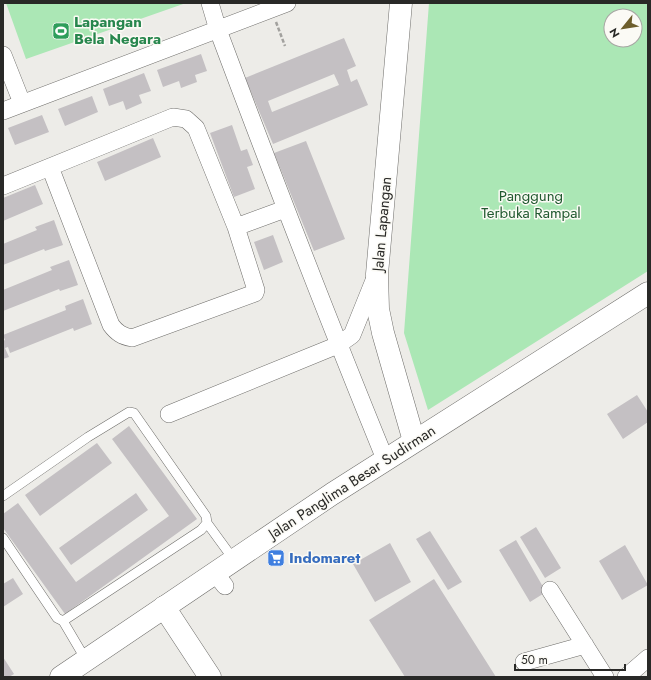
<svg xmlns="http://www.w3.org/2000/svg" width="651" height="680" font-family="Jost,sans-serif">
  <style>
    .green { fill: #abe7b5; fill-rule: evenodd }
    .building { fill: #c4c0c3; fill-rule: evenodd }
    .lines { fill: none; stroke-linecap: round; stroke-linejoin: round }
    .service-casing { stroke: #6e6d6a; stroke-width: 10 }
    .minor-casing { stroke: #6e6d6a; stroke-width: 18 }
    .tertiary-casing { stroke: #6e6d6a; stroke-width: 23 }
    .trunk-casing { stroke: #6e6d6a; stroke-width: 23 }
    .path { stroke: #a2a19e; stroke-width: 2.5; stroke-dasharray: 4 2; stroke-linecap: butt }
    .service { stroke: #fff; stroke-width: 9 }
    .minor { stroke: #fff; stroke-width: 17 }
    .tertiary { stroke: #fff; stroke-width: 22 }
    .trunk { stroke: #fff; stroke-width: 22 }
    .labels { text-anchor: middle; stroke-width: 3; stroke-linejoin: round; paint-order: stroke }
    .leisure-label { font-size: 15px; font-weight: bold; fill: #27864d; stroke: #fbfaf5; text-anchor: start }
    .park-label { font-size: 15px; fill: #20592f; stroke: #fbfaf5 }
    .street-label { font-size: 15px; fill: #292927; stroke: #fbfaf5 }
    .shop-label { font-size: 15px; font-weight: bold; fill: #366cbe; stroke: #fbfaf5; text-anchor: start }
  </style>
  <rect width="100%" height="100%" fill="#edece8"/>
  <!-- green -->
  <path class="green" d="M 6,3 L 186,3 L 26,59 Z
    M 429,3 L 648,3 L 648,271 L 428,410 L 404,333 ZM 611,16 L 635,16 L 635,40 L 611,40 Z"/>
  <!-- building -->
  <path class="building" d="M 344,38 L 356,66 L 347,70 L 351,82 L 357,79 L 368,105 L 273,144 L 245,78 ZM 334,74 L 339,85 L 272,112 L 268,101 Z
    M 201,54 L 207,71 L 195,75 L 197,82 L 181,88 L 179,81 L 163,87 L 157,70 Z
    M 144,73 L 151,91 L 139,95 L 142,103 L 126,110 L 123,101 L 109,106 L 103,89 Z
    M 92,96 L 98,112 L 65,126 L 58,109 Z
    M 42,115 L 49,132 L 15,145 L 8,128 Z
    M 232,125 L 241,151 L 247,149 L 253,165 L 247,167 L 255,189 L 234,197 L 210,133 Z
    M 153,138 L 161,157 L 105,181 L 97,162 Z
    M 306,141 L 345,239 L 314,251 L 274,153 Z
    M 35,185 L 43,204 L 3,221 L 3,198 Z
    M 54,220 L 63,245 L 45,251 L 44,249 L 3,265 L 3,244 L 37,230 L 35,227 Z
    M 273,235 L 283,262 L 264,270 L 254,242 Z
    M 69,260 L 78,285 L 60,291 L 59,289 L 3,311 L 3,290 L 52,270 L 50,267 Z
    M 83,299 L 92,324 L 74,331 L 73,328 L 10,353 L 8,347 L 5,348 L 9,357 L 3,359 L 3,341 L 5,340 L 3,335 L 66,310 L 65,306 Z
    M 637,395 L 648,412 L 648,422 L 623,439 L 607,414 Z
    M 129,426 L 197,519 L 65,614 L 3,528 L 3,514 L 18,503 L 76,582 L 169,516 L 112,439 Z
    M 97,443 L 112,463 L 40,516 L 25,495 Z
    M 136,493 L 148,510 L 71,565 L 59,548 Z
    M 536,527 L 561,568 L 545,578 L 520,537 Z
    M 430,531 L 462,582 L 448,590 L 416,539 Z
    M 516,540 L 546,592 L 530,602 L 499,550 Z
    M 390,543 L 411,582 L 375,602 L 353,564 Z
    M 625,545 L 648,585 L 622,600 L 599,561 Z
    M 13,578 L 23,594 L 3,607 L 3,584 Z
    M 434,579 L 496,677 L 405,677 L 369,620 Z
    M 3,657 L 14,674 L 9,677 L 3,677 Z"/>
  <g class="lines">
    <defs>
      <path id="service" d="M 3,496 L 88,437 L 129,412 L 134,413 L 206,516 L 207,523 L 234,560
        M 3,538 L 57,618 L 63,621
        M 86,660 L 63,621 L 201,530 L 207,523"/>
      <path id="minor" d="M 210,3 L 218,30 C 272,174 327,317 385,459
        M 3,55 L 22,103
        M 3,111 L 287,3
        M 50,167 L 111,325 C 117,333 122,336 132,338 L 255,293 L 256,290 L 236,227
        M 3,186 L 173,117 L 186,119 L 196,128 L 236,227 L 285,209
        M 169,414 L 338,345 L 352,335 L 375,278
        M 215,573 L 225,586
        M 550,590 L 605,677
        M 524,662 L 585,645
        M 626,677 L 648,658"/>
      <path id="tertiary" d="M 401,3 L 377,274 L 378,309 L 383,333 L 414,441
        M 164,607 L 210,677"/>
      <path id="trunk" d="M 61,677 L 332,494 L 648,293"/>
    </defs>
    <!-- service casing -->
    <use href="#service" class="service-casing"/>
    <!-- minor casing -->
    <use href="#minor" class="minor-casing"/>
    <!-- tertiary casing -->
    <use href="#tertiary" class="tertiary-casing"/>
    <!-- trunk casing -->
    <use href="#trunk" class="trunk-casing"/>
    <!-- path -->
    <path class="path" d="M 276,22 L 285,46"/>
    <!-- service -->
    <use href="#service" class="service"/>
    <!-- minor -->
    <use href="#minor" class="minor"/>
    <!-- tertiary -->
    <use href="#tertiary" class="tertiary"/>
    <!-- trunk -->
    <use href="#trunk" class="trunk"/>
  </g>
  <!-- icons -->
  <defs>
    <symbol id="stadium-square" viewBox="-11 -11 22 22"><rect x="-9" y="-9" width="18" height="18" rx="4" fill="#2e9e5b" stroke="#fbfaf5"/><path d="M0-5a6.5 5 0 1 0 0 10a6.5 5 0 1 0 0-10ZM-3.5-1.8h7v3.6h-7Z" fill="#fff"/></symbol>
    <symbol id="supermarket-square" viewBox="-11 -11 22 22"><rect x="-9" y="-9" width="18" height="18" rx="4" fill="#3f7fe0" stroke="#fbfaf5"/><path d="M-6-5.5h2.5l.6 2H6L4.5 2H-2.5L-4.4-4H-6ZM-1.5 3.2a1.3 1.3 0 1 0 .1 0ZM3 3.2a1.3 1.3 0 1 0 .1 0Z" fill="#fff"/></symbol>
  </defs>
  <g fill-rule="evenodd">
    <use href="#stadium-square" x="51" y="21" width="20" height="20"/>
    <use href="#supermarket-square" x="266" y="548" width="20" height="20"/>
  </g>
  <g class="labels">
    <!-- leisure labels -->
    <g class="leisure-label">
      <text x="74" y="27">Lapangan<tspan x="74" dy="17">Bela Negara</tspan></text>
    </g>
    <!-- park labels -->
    <g class="park-label">
      <text x="531" y="201">Panggung<tspan x="531" dy="17">Terbuka Rampal</tspan></text>
    </g>
    <!-- street labels -->
    <g class="street-label">
      <text transform="translate(382 224) rotate(-85)" y="5">Jalan Lapangan</text>
      <text transform="translate(352 482) rotate(-33)" y="5">Jalan Panglima Besar Sudirman</text>
    </g>
    <!-- shop labels -->
    <g class="shop-label">
      <text x="289" y="563">Indomaret</text>
    </g>
  </g>
  <!-- border -->
  <rect width="651" height="680" fill="none" stroke="#292927" stroke-width="8"/>
  <!-- north arrow -->
  <g transform="translate(623 28) rotate(240)"><circle r="19" fill="#fbfaf5" stroke="#a7a6a3"/>
  <path d="M0-3L7 15L0 10L-7 15Z" fill="#6d5e2c"/>
  <text y="-6" font-size="11" font-weight="bold" text-anchor="middle" fill="#292927">N</text>
  </g>
  <!-- scale -->
  <path d="M515 664v6h110v-6" fill="none" stroke="#292927" stroke-width="2"/>
  <text x="521" y="664" font-size="12" fill="#292927" stroke="#fbfaf5" stroke-width="3" paint-order="stroke">50 m</text>
</svg>
